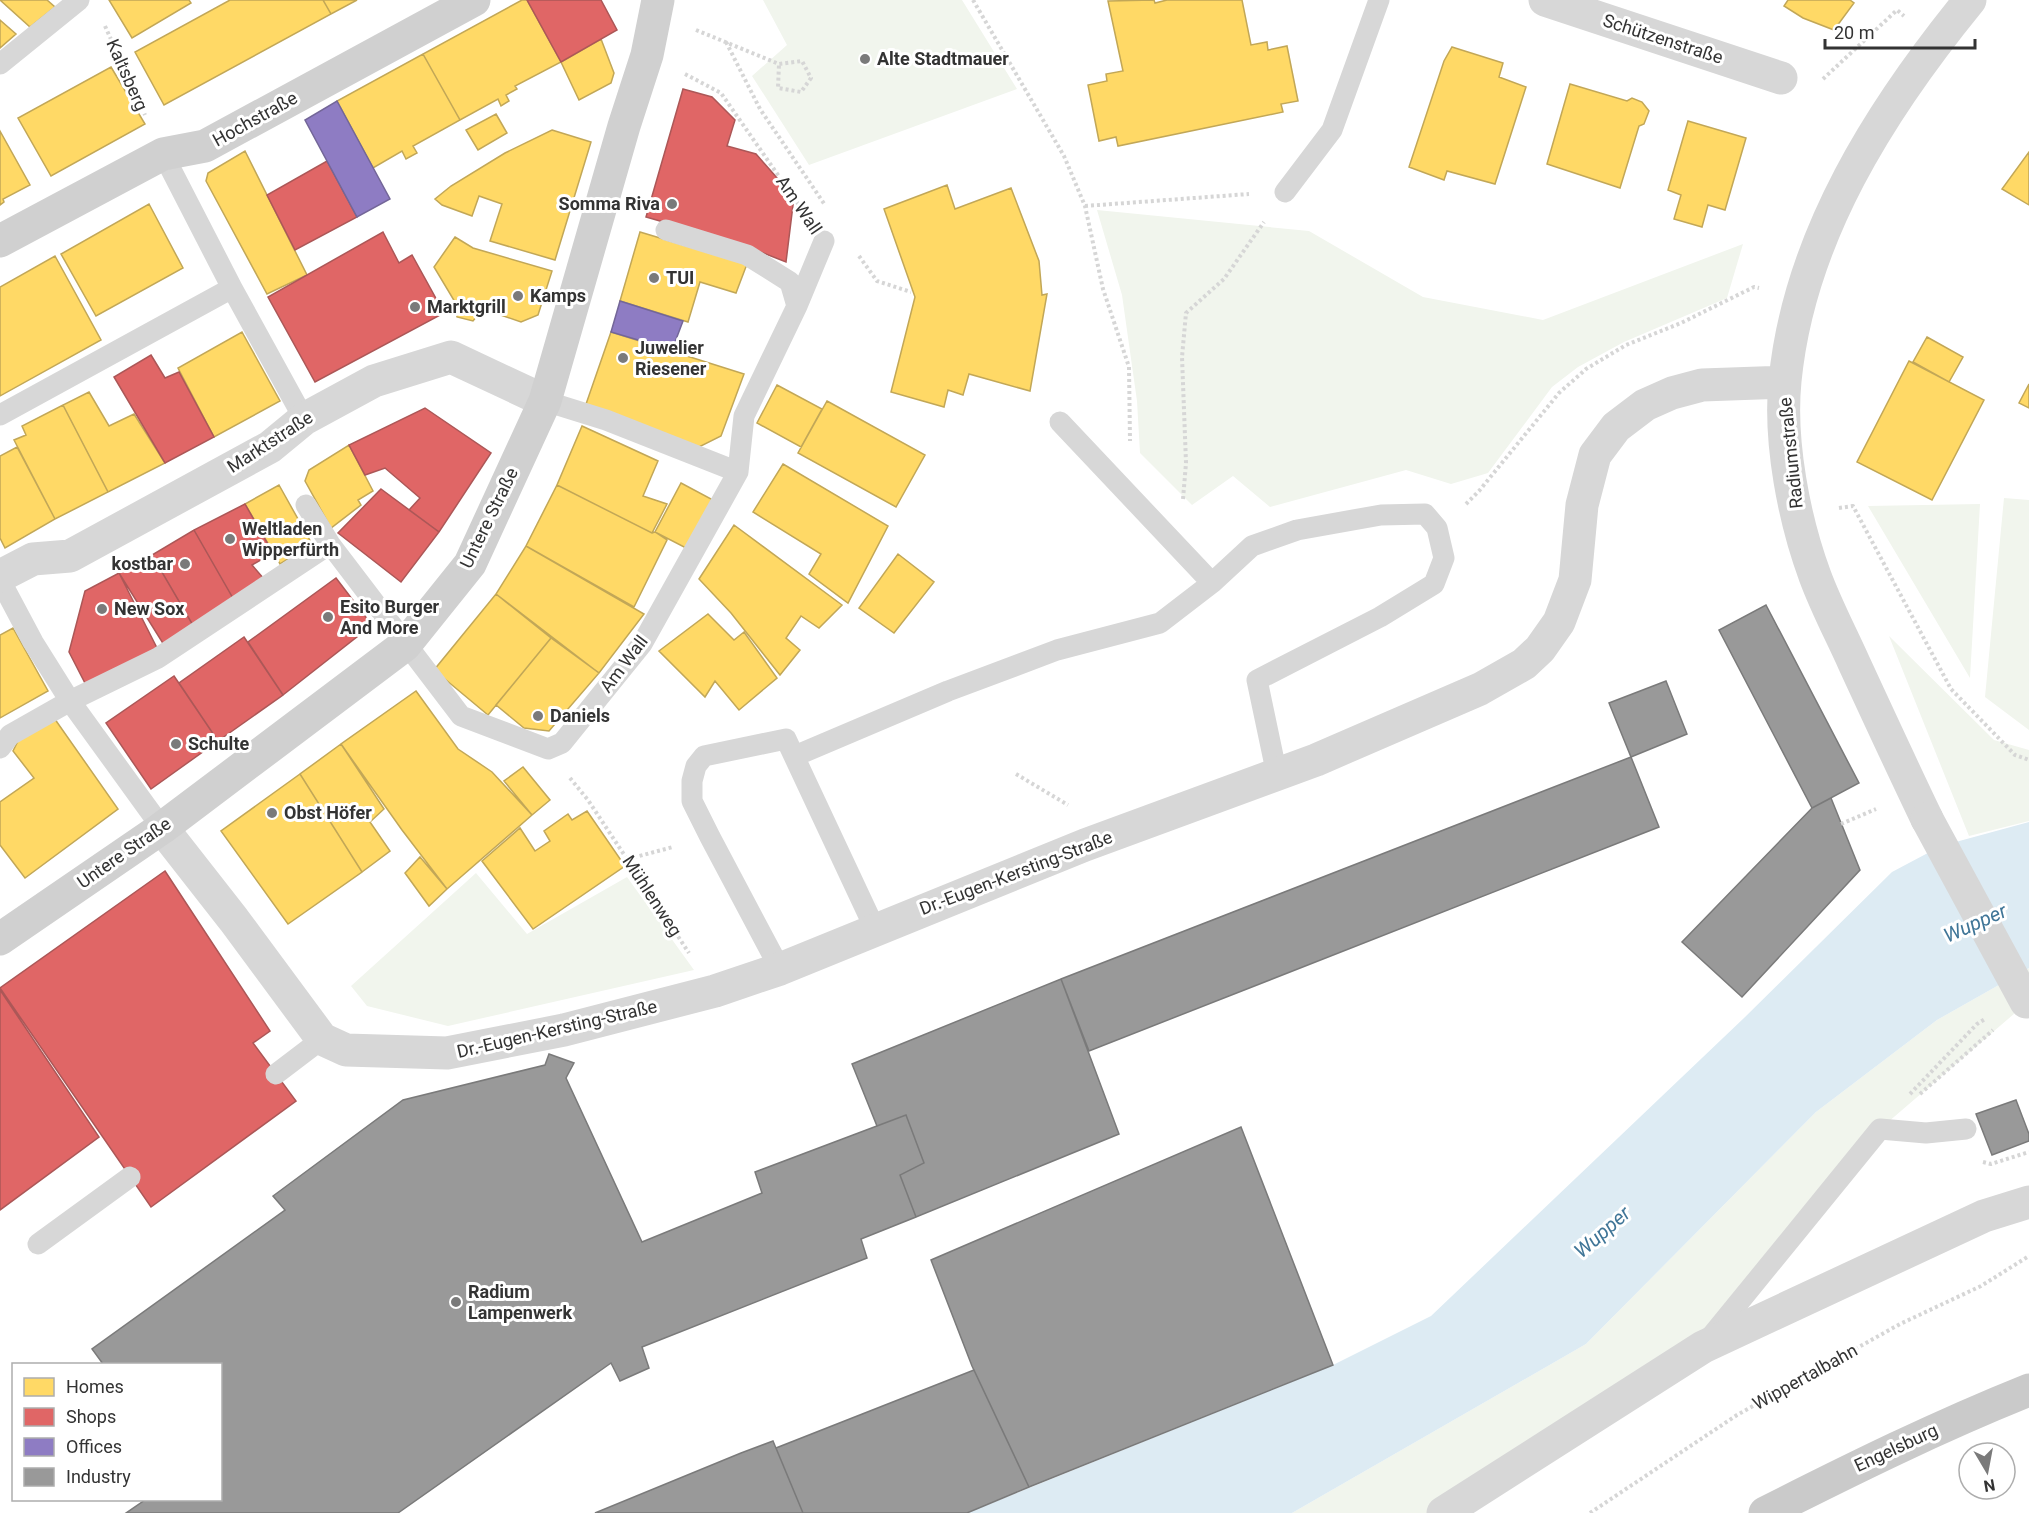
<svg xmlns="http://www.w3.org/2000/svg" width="2029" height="1513" font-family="Roboto,sans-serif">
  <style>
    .green { fill: #f1f5ed }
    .water { fill: #ddebf3 }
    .homes { fill: #ffd966; stroke: #c2a757; stroke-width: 1.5 }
    .shops { fill: #e06666; stroke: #ac5757; stroke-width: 1.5 }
    .offices { fill: #8e7cc3; stroke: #736698; stroke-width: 1.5 }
    .industry { fill: #999; stroke: #7a7a7a; stroke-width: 1.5 }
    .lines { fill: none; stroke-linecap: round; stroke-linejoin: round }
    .path { stroke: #d6d6d6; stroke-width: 4; stroke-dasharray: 3 3; stroke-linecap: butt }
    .lane { stroke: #d7d7d7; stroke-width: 21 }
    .street { stroke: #d7d7d7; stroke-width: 33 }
    .secondary { stroke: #d0d0d0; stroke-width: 33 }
    .primary { stroke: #cacaca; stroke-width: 33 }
    .street-bridge { stroke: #d7d7d7; stroke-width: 33 }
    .poi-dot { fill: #7a7a7a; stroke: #fff; stroke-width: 2 }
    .labels { text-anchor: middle; stroke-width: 6; stroke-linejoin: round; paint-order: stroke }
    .street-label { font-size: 18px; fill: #333; stroke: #fff }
    .poi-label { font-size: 18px; font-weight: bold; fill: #333; stroke: #fff; text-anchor: start }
    .water-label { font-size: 20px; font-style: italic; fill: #3f7597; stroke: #fff }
  </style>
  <rect width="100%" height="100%" fill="#fff"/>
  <!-- green -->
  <path class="green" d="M 763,0 L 962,0 L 1017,89 L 809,165 L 752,76 L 787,45 Z
    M 1097,210 L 1309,231 L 1423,297 L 1543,320 L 1743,244 L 1727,298 L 1624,342 L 1578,367 L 1552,387 L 1488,473 L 1451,484 L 1406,470 L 1270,507 L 1233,476 L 1192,505 L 1140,453 L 1137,401 L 1122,295 Z
    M 2004,498 L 2029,500 L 2029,730 L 1985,697 Z
    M 1980,504 L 1970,678 L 1868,506 Z
    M 1889,636 L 1994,740 L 2029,750 L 2029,821 L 1969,836 Z
    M 476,873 L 527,934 L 627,877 L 694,970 L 448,1026 L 367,1006 L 351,986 Z
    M 2029,968 L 2029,1001 L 1880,1129 L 1703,1347 L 1443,1513 L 1292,1513 L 1586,1344 L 1816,1112 L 1937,1020 Z"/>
  <!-- water -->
  <path class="water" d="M 2029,822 L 2029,968 L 1937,1020 L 1816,1112 L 1586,1344 L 1292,1513 L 967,1513 L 1333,1365 L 1431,1316 L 1744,1018 L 1892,872 L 1941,846 Z"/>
  <!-- homes -->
  <path class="homes" d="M 0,0 L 47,0 L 55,7 L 30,27 Z
    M 109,0 L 189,0 L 191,3 L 132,38 Z
    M 230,0 L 323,0 L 331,14 L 164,105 L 135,52 Z
    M 323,0 L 357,0 L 331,14 Z
    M 522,0 L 527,0 L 561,62 L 515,86 L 517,89 L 506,95 L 509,101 L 501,106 L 498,99 L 460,120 L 423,54 Z
    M 1154,0 L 1155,3 L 1167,0 L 1242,0 L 1251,45 L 1267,42 L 1268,50 L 1287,46 L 1298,101 L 1281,104 L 1283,112 L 1118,146 L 1116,137 L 1099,141 L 1088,85 L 1107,81 L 1106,74 L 1123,71 L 1108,1 Z
    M 1788,0 L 1850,0 L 1854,3 L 1834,30 L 1803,18 L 1784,6 Z
    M 0,20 L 16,34 L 0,48 Z
    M 601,39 L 614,73 L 611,83 L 579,100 L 561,62 Z
    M 1452,47 L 1503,63 L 1499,77 L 1526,87 L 1495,184 L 1447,171 L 1444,180 L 1409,167 L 1444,61 Z
    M 423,54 L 460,120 L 413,146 L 417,153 L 406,159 L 402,151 L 373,168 L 337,101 Z
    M 111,67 L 145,124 L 51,176 L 18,118 Z
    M 1570,84 L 1627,101 L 1632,98 L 1642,102 L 1649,111 L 1644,124 L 1639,126 L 1620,188 L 1547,164 Z
    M 496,114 L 507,133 L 478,150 L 466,130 Z
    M 1688,121 L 1746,138 L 1725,210 L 1708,205 L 1702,227 L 1674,219 L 1681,195 L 1668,190 Z
    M 552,130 L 591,142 L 555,260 L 490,241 L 502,204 L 479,196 L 472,216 L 442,205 L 435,199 L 451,186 L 505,153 Z
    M 0,131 L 30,185 L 3,199 L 4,202 L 0,205 Z
    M 245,151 L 307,275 L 267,294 L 206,181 L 208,173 Z
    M 2029,152 L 2029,205 L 2002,189 Z
    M 947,185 L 955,209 L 1011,188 L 1039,261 L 1042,295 L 1047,294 L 1030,391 L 969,374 L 963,395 L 948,390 L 944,407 L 891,392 L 915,297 L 884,209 Z
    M 149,204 L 183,268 L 96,316 L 61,254 Z
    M 640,232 L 747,264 L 736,293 L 700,282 L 688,322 L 620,301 Z
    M 455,237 L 473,248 L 552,271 L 538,315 L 521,322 L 483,309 L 473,321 L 457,317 L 455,302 L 434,267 Z
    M 55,256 L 101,340 L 0,396 L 0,287 Z
    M 242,332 L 280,401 L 214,437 L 178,368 Z
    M 611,332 L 744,374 L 721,436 L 699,447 L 585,407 Z
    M 1927,337 L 1963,357 L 1949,382 L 1913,362 Z
    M 1909,361 L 1984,400 L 1932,500 L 1857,462 Z
    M 2029,384 L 2029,408 L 2019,403 Z
    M 777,385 L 822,409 L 801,447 L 757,423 Z
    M 89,392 L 109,426 L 134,414 L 165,463 L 108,492 L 63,405 Z
    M 827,401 L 925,455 L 896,507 L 798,453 Z
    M 63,405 L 108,492 L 55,519 L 14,440 L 26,435 L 22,426 Z
    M 582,426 L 658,461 L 643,496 L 667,504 L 652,533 L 557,485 Z
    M 349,445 L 373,491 L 358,500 L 361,505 L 331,528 L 305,481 L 309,470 Z
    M 17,447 L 55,519 L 5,548 L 0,538 L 0,456 Z
    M 783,464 L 888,526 L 848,603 L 809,574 L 821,554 L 753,512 Z
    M 681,483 L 713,500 L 686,548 L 655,532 Z
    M 279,485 L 312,544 L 280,564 L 245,504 Z
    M 557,485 L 652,533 L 655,532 L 667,540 L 634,607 L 526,546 Z
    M 734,525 L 842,605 L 819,628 L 801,616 L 786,638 L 800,650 L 780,675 L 731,613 L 699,579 Z
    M 526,546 L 644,614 L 599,673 L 496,594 Z
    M 898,554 L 934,582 L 894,633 L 859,608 Z
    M 496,594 L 551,638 L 488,715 L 434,670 Z
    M 708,614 L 734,640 L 744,632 L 777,678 L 739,710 L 715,681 L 705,697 L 659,651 Z
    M 13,628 L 48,691 L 0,718 L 0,635 Z
    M 551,638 L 599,673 L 549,731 L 524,728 L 496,705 Z
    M 416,691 L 458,749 L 492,772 L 532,815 L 447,889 L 402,830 L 341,744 Z
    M 52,715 L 118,809 L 25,878 L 0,845 L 0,802 L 34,778 L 13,751 L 20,737 Z
    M 341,744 L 384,809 L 370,822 L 390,851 L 362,872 L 300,774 Z
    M 523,767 L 550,800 L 532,815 L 504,781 Z
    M 300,774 L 362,872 L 288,924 L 221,831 Z
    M 587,811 L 625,866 L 533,929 L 482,861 L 520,828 L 535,851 L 550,841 L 544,831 L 568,814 L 572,820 Z
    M 420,857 L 447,889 L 429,906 L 405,873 Z"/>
  <!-- shops -->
  <path class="shops" d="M 527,0 L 601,0 L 617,30 L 561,62 Z
    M 683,89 L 712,97 L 735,120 L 727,146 L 756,154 L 794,197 L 786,262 L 743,245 L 646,217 Z
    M 327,161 L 357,217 L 295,250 L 267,195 Z
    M 383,232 L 399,263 L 412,255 L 444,313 L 315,382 L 268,297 Z
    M 151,355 L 165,378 L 179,372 L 214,437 L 165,463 L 114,377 Z
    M 425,408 L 491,453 L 439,532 L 409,510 L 420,498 L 385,468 L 365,475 L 349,445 Z
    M 381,489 L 439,532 L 401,582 L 338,533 Z
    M 245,504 L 273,553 L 252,565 L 265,580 L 234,600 L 194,530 Z
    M 194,530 L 234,600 L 194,627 L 152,555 Z
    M 152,555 L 194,627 L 164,645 L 119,573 Z
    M 119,573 L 158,650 L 87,687 L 69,652 L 85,591 Z
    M 336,578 L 372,625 L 283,695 L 248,642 Z
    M 244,637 L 283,695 L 218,741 L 179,683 Z
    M 174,676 L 218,741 L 151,789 L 106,723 Z
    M 165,871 L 270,1031 L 253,1043 L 296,1101 L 151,1207 L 0,988 Z
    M 0,990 L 99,1137 L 0,1210 Z"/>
  <!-- offices -->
  <path class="offices" d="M 337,101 L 390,199 L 357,217 L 305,120 Z
    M 620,301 L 683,321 L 672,350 L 611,332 Z"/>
  <!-- industry -->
  <path class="industry" d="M 1766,605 L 1859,783 L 1812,808 L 1719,630 Z
    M 1666,681 L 1687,734 L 1631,757 L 1609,703 Z
    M 1631,757 L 1659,827 L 1089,1051 L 1061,979 Z
    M 1831,798 L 1860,870 L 1742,997 L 1682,942 L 1812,808 Z
    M 1061,979 L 1119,1134 L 916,1217 L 900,1175 L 924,1163 L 906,1115 L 877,1126 L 852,1064 Z
    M 549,1054 L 574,1063 L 566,1078 L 642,1242 L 762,1193 L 755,1172 L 906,1115 L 924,1163 L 900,1175 L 916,1217 L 861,1239 L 867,1258 L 642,1347 L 649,1368 L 620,1381 L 611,1363 L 398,1513 L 126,1513 L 145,1500 L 220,1500 L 220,1364 L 103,1364 L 92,1349 L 285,1210 L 273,1196 L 403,1100 L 545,1065 Z
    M 2016,1100 L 2029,1134 L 2029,1141 L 1992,1155 L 1976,1114 Z
    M 1241,1127 L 1333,1365 L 1029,1487 L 972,1366 L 931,1260 Z
    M 974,1370 L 1029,1487 L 967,1513 L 803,1513 L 776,1448 Z
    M 773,1441 L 803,1513 L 595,1513 L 741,1453 Z"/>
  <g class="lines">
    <!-- path -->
    <path class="path" d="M 973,0 L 1064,156 L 1085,206 L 1103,289 L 1129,367 L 1130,441
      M 105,26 L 145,115
      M 696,30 L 779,64 L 802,61 L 811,78 L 801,92 L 778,88 L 779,64
      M 726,42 L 760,109 L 825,205
      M 685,74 L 721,93 L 803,211
      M 1823,79 L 1897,10 L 1904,16
      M 1085,206 L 1249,194
      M 859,256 L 877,281 L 911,292
      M 1183,499 L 1186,463 L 1182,357 L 1186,313 L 1224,279 L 1264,222
      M 1466,504 L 1479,491 L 1559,393 L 1586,369 L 1626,345 L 1681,323 L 1754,287 L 1759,288
      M 1839,508 L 1853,506 L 1951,689 L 2015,755 L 2029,760
      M 1016,774 L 1068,805
      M 570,778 L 588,800 L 689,953
      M 1841,824 L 1876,809
      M 628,859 L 673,847
      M 1910,1094 L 1977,1024 L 1985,1019
      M 1920,1094 L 1993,1030
      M 1983,1162 L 1991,1164 L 2029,1152
      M 1590,1513 L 1737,1415 L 1900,1324 L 1981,1286 L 2029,1256"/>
    <!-- lane -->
    <path class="lane" d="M 0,64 L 79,0
      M 163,154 L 232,288 L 304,419
      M 1285,192 L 1332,130 L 1379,0
      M 666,230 L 747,255 L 790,282 L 797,306
      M 0,415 L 232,288
      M 1060,422 L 1212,583
      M 738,472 L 744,416 L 797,306 L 824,241
      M 306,505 L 330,544 L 461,716 L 548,749 L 562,743 L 642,644 L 738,472 L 606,420 L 545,401
      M 0,580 L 33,642 L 70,701 L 162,828
      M 0,748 L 10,735 L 70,701 L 158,658 L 330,544
      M 795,756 L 948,691 L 1057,650 L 1160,623 L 1212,583 L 1252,546 L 1297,530 L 1381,515 L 1425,514 L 1437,528 L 1444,558 L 1434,584 L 1380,617 L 1257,680 L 1277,775
      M 780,969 L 710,837 L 692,801 L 692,781 L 696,766 L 704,756 L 786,739 L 875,929
      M 276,1074 L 322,1039
      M 38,1244 L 130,1177
      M 1709,1339 L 1880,1129 L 1926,1133 L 1966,1129"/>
    <!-- street -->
    <path class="street" d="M 1545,0 L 1781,78
      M 0,576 L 33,559 L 70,556 L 270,447 L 304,419 L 374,381 L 451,357 L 545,401
      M 1927,819 C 1902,767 1878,715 1854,663 C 1841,634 1826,606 1815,576 C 1794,519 1779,442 1785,381 C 1799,237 1881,109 1970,0
      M 162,828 L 234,920 L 322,1039 L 346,1050 L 447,1053 L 564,1030 L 715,991 L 780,969 L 1085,845 L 1316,760 L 1480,689 L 1524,664 L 1540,649 L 1559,622 L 1575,580 L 1582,505 L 1595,455 L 1616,427 L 1645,405 L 1672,393 L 1702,385 L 1784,382
      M 1443,1513 L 1703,1347 L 1984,1216 L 2029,1202"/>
    <!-- secondary -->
    <path class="secondary" d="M 0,241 L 163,154 L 205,146 L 474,0
      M 0,939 L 162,828 L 405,645 L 470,564 L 545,401 L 624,126 L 647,55 L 658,0"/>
    <!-- primary -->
    <path class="primary" d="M 1765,1513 C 1852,1469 1939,1426 2029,1390"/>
    <!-- street-bridge -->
    <path class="street-bridge" d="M 1927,819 L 2026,1002"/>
  </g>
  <!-- markers -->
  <g class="poi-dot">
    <circle cx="865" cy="59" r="6"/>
    <circle cx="672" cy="204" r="6"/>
    <circle cx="654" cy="278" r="6"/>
    <circle cx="518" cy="296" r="6"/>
    <circle cx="415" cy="307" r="6"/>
    <circle cx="623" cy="358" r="6"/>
    <circle cx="230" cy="539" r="6"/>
    <circle cx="185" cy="564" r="6"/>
    <circle cx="102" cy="609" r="6"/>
    <circle cx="328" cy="617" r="6"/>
    <circle cx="538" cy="716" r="6"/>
    <circle cx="176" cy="744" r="6"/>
    <circle cx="272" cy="813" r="6"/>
    <circle cx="456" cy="1302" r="6"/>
  </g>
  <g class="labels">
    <!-- street labels -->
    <g class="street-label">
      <text transform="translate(1663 39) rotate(18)" y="6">Schützenstraße</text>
      <text transform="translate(127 75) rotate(66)" y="6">Kaltsberg</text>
      <text transform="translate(255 119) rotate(-29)" y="6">Hochstraße</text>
      <text transform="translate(799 205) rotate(56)" y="6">Am Wall</text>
      <text transform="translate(270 442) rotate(-33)" y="6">Marktstraße</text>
      <text transform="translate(1791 453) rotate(-96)" y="6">Radiumstraße</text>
      <text transform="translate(489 518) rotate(-64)" y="6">Untere Straße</text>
      <text transform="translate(624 664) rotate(-53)" y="6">Am Wall</text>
      <text transform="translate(124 853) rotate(-35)" y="6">Untere Straße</text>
      <text transform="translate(1016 873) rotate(-21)" y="6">Dr.-Eugen-Kersting-Straße</text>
      <text transform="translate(652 896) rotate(57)" y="6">Mühlenweg</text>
      <text transform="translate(557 1029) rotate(-13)" y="6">Dr.-Eugen-Kersting-Straße</text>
      <text transform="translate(1805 1377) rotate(-29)" y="6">Wippertalbahn</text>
      <text transform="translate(1896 1448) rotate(-25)" y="6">Engelsburg</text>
    </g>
    <!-- poi labels -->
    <g class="poi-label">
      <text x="877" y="65">Alte Stadtmauer</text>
      <text x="660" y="210" text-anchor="end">Somma Riva</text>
      <text x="666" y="284">TUI</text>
      <text x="530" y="302">Kamps</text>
      <text x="427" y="313">Marktgrill</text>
      <text x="635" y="354">Juwelier<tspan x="635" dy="21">Riesener</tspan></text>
      <text x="242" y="535">Weltladen<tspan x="242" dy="21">Wipperfürth</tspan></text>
      <text x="173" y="570" text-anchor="end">kostbar</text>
      <text x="340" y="613">Esito Burger<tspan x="340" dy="21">And More</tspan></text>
      <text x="114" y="615">New Sox</text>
      <text x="550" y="722">Daniels</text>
      <text x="188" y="750">Schulte</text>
      <text x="284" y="819">Obst Höfer</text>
      <text x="468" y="1298">Radium<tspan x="468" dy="21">Lampenwerk</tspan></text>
    </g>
    <!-- water labels -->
    <g class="water-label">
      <text transform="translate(1975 923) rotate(-24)" y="7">Wupper</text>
      <text transform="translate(1602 1232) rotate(-41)" y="7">Wupper</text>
    </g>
  </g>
  <!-- legend -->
  <rect x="12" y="1363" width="210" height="138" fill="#ffffff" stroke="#adadad" stroke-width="1.5"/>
  <rect x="24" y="1378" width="30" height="18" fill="#ffd966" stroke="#adadad" stroke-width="1.5"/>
  <text x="66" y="1393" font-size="18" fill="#333333">Homes</text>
  <rect x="24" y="1408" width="30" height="18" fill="#e06666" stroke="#adadad" stroke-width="1.5"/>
  <text x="66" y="1423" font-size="18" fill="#333333">Shops</text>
  <rect x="24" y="1438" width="30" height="18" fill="#8e7cc3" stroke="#adadad" stroke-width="1.5"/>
  <text x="66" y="1453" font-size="18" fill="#333333">Offices</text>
  <rect x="24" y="1468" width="30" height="18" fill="#999999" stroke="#adadad" stroke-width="1.5"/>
  <text x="66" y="1483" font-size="18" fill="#333333">Industry</text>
  <!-- north arrow -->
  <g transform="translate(1987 1471) rotate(170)"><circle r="28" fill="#ffffff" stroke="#adadad" stroke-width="1.5"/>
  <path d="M0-4.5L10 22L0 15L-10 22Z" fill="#7a7a7a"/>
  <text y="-9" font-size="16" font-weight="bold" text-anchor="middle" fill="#333333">N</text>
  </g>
  <!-- scale -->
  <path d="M1825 39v9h150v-9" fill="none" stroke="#333333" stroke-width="3"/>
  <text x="1834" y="39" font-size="18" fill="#333333" stroke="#ffffff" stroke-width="4.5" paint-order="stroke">20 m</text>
</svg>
